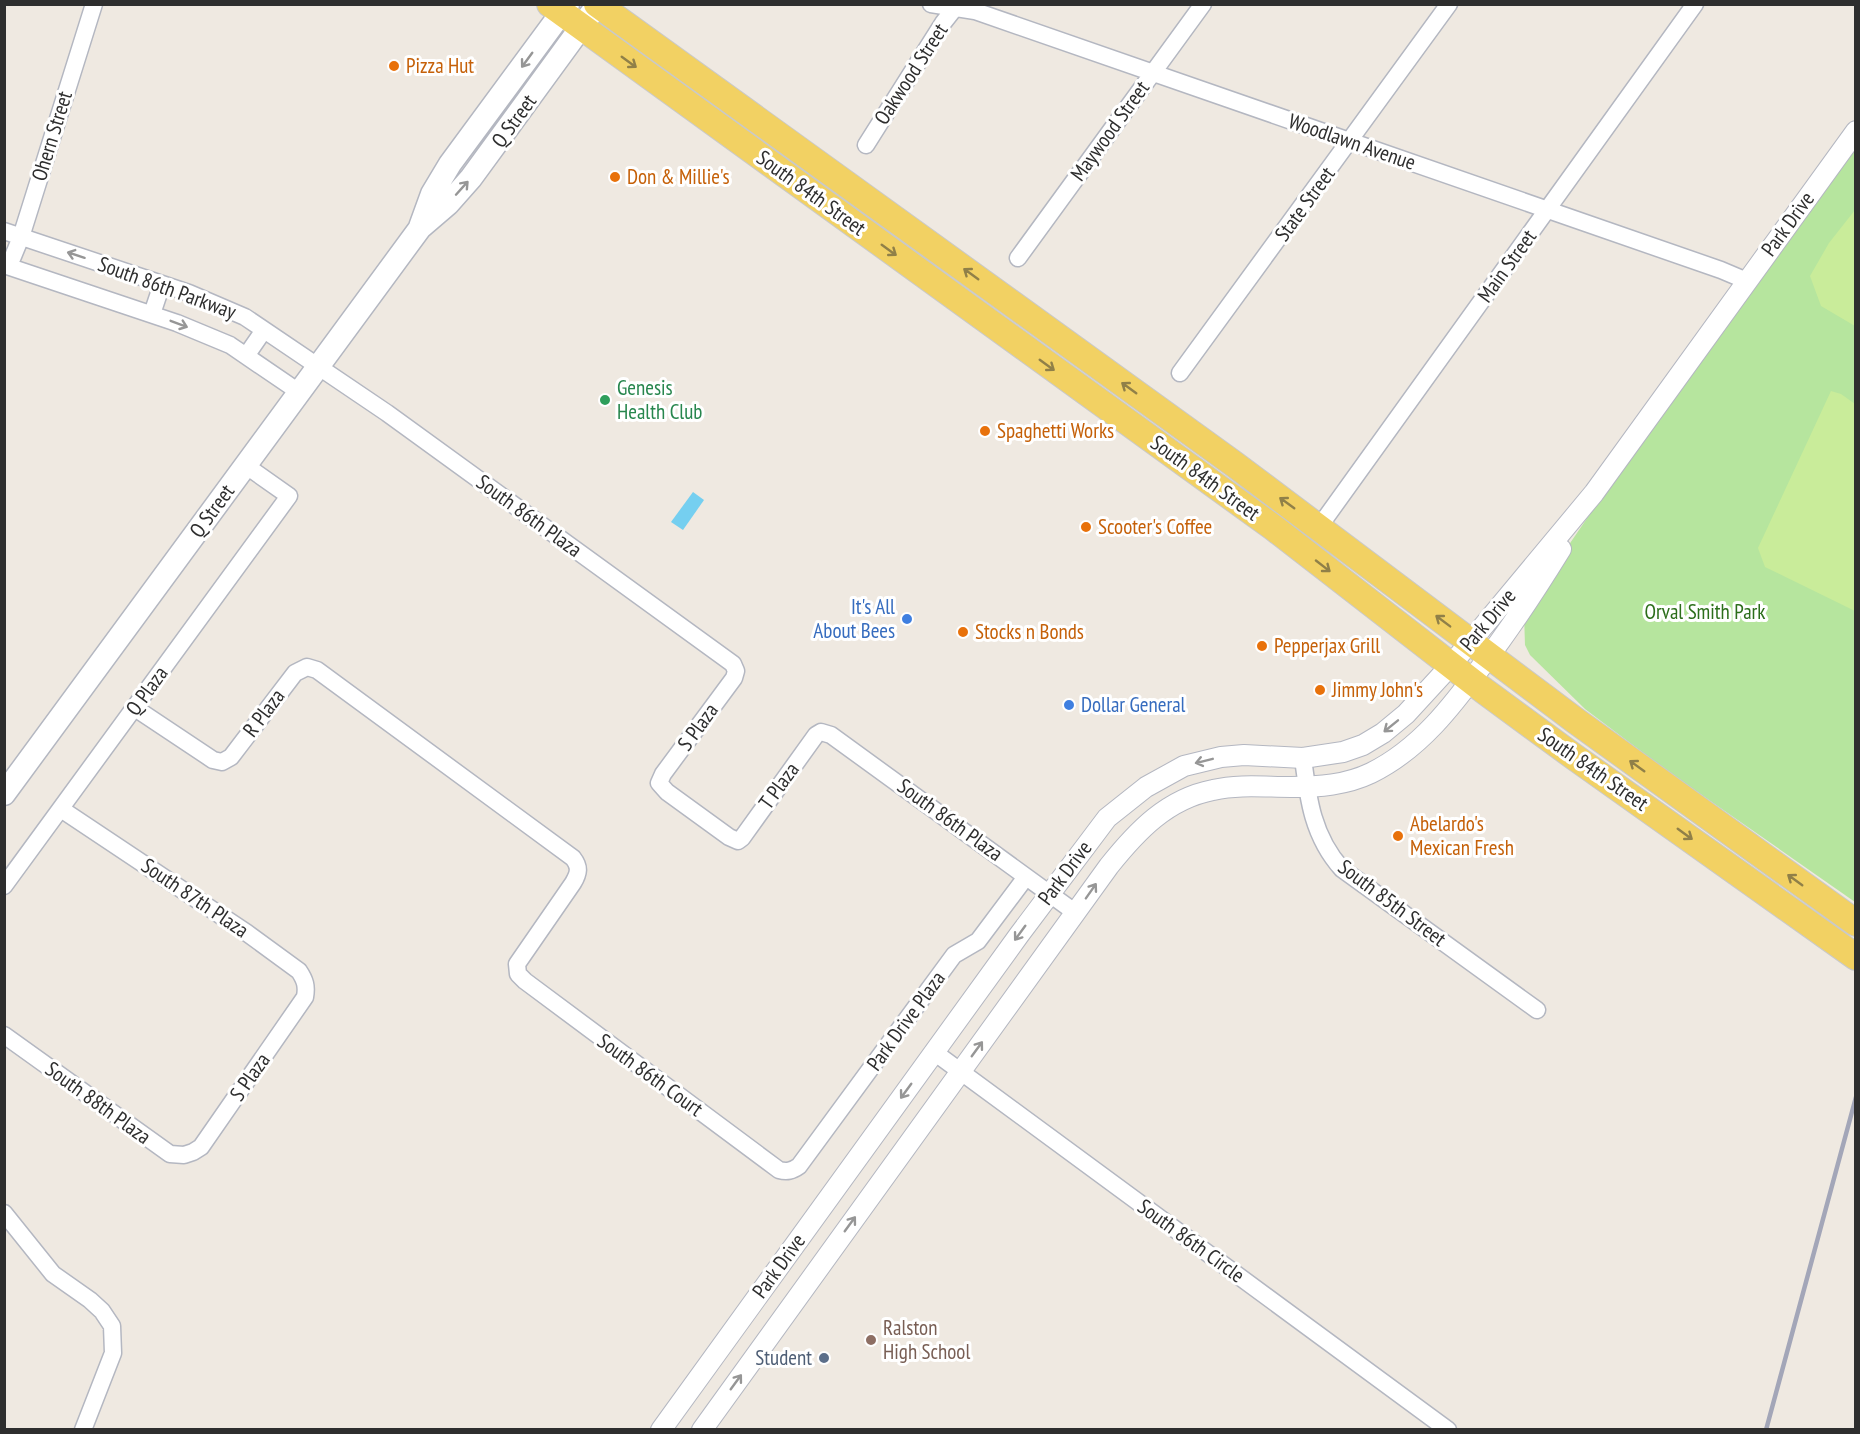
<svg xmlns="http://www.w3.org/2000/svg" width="1860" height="1434" font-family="'PT Sans Narrow',sans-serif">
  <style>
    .green { fill: #b6e59e }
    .pitch { fill: #c9ec9a }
    .water { fill: #75cff0 }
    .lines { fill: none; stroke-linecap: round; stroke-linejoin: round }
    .minor-casing { stroke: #b4b7c1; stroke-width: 19 }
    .tertiary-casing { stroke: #b4b7c1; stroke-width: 22 }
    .secondary-casing { stroke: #b4b7c1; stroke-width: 25 }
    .primary-casing { stroke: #c9c9c9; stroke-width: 28 }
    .minor { stroke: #fff; stroke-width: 16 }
    .tertiary { stroke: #fff; stroke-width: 20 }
    .secondary { stroke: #fff; stroke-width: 22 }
    .primary { stroke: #f2d163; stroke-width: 26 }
    .rail { stroke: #a3a6b8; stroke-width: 4.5 }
    .oneway { stroke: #969696 }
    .oneway2 { stroke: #908048 }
    .food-dot { fill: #e8710a; stroke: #fff; stroke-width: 2 }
    .leisure-dot { fill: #2e9e5b; stroke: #fff; stroke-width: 2 }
    .shop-dot { fill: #3f7fe0; stroke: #fff; stroke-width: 2 }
    .education-dot { fill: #8d6e63; stroke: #fff; stroke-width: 2 }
    .service-dot { fill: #5c6f8a; stroke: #fff; stroke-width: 2 }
    .labels { text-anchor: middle; stroke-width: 6; stroke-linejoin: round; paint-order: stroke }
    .food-label { font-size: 21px; fill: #c56008; stroke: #fff; text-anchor: start }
    .street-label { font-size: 21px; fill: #2e2e2e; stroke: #fff }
    .leisure-label { font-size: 21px; fill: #27864d; stroke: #fff; text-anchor: start }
    .shop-label { font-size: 21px; fill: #366cbe; stroke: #fff; text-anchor: end }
    .park-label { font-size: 21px; fill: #2c6e1b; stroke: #fff }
    .education-label { font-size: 21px; fill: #785e54; stroke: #fff; text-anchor: start }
    .service-label { font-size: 21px; fill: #4e5e75; stroke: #fff; text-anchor: end }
  </style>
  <rect width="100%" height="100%" fill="#efe9e1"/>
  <!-- green -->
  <path class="green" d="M 1855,144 L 1855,902 L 1666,770 L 1585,709 L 1530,655 L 1525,645 L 1524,614 L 1549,574 L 1622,467 Z"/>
  <!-- pitch -->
  <path class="pitch" d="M 1855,210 L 1855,326 L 1821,306 L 1810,276 L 1829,243 Z
    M 1831,391 L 1841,394 L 1855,404 L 1855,611 L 1765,567 L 1758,548 Z"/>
  <!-- water -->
  <path class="water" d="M 693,492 L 704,500 L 683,530 L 671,522 Z"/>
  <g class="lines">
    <defs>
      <path id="minor" d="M 931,4 L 975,11 L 1721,270 L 1747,281
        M 866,145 L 943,23 L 958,4
        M 4,231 L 189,293 L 245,317 L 387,413 L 733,664 L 736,671 L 734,678 L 663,774 L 659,783 L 667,792 L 729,837 L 738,841 L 742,838 L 816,735 L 821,732 L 831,735 L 1076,913
        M 1018,258 L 1203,4
        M 4,265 L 177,323 L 230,345 L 299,392
        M 9,266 L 21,237 L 94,4
        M 152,314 L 162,284
        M 246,356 L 264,330
        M 1180,373 L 1449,4
        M 1319,527 L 1695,4
        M 135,708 L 213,760 L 222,762 L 231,757 L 295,673 L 307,667 L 317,670 L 573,858 C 580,867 579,873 573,883 L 517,964 L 518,974 L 525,981 L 779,1170 C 787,1172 792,1171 799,1166 L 954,955 L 978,941 L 1026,877
        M 1303,758 C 1308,799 1313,837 1342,869 L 1537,1010
        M 4,886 L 289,496 L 245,465
        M 4,1035 L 170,1154 L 184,1155 L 193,1152 L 201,1147 L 305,997 C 307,986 305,980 299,971 L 247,933 L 61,809
        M 934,1052 L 1448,1430
        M 4,1213 L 53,1274 L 90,1300 L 102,1311 L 112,1326 L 113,1353 L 83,1430"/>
      <path id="tertiary" d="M 661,1430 L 1019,935 L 1107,818 L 1146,787 L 1184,766 L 1221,757 L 1244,755 L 1303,758 L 1343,752 L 1363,745 L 1383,733 L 1406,714 L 1451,665 L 1594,493 L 1856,131
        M 702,1430 L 1109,866 C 1137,831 1167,799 1213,790 C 1239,784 1265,787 1291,787 C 1319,787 1346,785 1371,773 C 1420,749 1453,705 1484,663 C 1512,626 1537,588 1561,549"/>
      <path id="secondary" d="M 420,227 L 432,194 L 450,164 L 568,4
        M 4,794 L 420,228 L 448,204 L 471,178 L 598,4"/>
      <path id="primary" d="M 550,4 L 1274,528 L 1483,690 L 1573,756 L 1856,957
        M 597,4 L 1234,464 L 1576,721 L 1856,923"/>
    </defs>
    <!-- minor casing -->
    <use href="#minor" class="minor-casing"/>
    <!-- tertiary casing -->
    <use href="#tertiary" class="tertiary-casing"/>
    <!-- secondary casing -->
    <use href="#secondary" class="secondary-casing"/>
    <!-- primary casing -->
    <use href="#primary" class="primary-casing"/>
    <!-- minor -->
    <use href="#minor" class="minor"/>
    <!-- tertiary -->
    <use href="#tertiary" class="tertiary"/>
    <!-- secondary -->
    <use href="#secondary" class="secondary"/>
    <!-- primary -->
    <use href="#primary" class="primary"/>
    <!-- rail -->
    <path class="rail" d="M 1766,1430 L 1856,1097"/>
  </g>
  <!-- one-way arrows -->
  <defs><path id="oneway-shaft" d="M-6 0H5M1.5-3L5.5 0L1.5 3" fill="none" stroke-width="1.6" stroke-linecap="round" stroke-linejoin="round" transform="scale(1.5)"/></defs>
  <g class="oneway">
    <use href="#oneway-shaft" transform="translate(527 60) rotate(126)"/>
    <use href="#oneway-shaft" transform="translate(462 188) rotate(-48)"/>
    <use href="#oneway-shaft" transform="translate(76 255) rotate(-162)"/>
    <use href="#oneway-shaft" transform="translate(179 324) rotate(21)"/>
    <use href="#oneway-shaft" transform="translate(1391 726) rotate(141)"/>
    <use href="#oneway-shaft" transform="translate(1204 761) rotate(166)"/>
    <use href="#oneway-shaft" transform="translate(1091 891) rotate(-55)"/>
    <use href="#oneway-shaft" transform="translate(1020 933) rotate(126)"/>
    <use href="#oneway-shaft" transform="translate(977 1049) rotate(-54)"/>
    <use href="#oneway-shaft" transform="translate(906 1091) rotate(126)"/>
    <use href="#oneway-shaft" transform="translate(850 1224) rotate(-54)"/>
    <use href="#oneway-shaft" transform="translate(736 1382) rotate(-54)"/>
  </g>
  <g class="oneway2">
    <use href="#oneway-shaft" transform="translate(629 62) rotate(36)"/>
    <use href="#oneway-shaft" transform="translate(889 250) rotate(36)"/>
    <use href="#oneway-shaft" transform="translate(971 274) rotate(-144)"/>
    <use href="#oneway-shaft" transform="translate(1047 365) rotate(36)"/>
    <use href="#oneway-shaft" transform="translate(1129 388) rotate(-144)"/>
    <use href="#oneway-shaft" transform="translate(1287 503) rotate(-144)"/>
    <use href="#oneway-shaft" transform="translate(1323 566) rotate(38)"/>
    <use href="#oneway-shaft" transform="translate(1443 621) rotate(-143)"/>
    <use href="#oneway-shaft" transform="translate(1637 766) rotate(-144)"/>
    <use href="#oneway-shaft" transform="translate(1685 834) rotate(36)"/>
    <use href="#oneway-shaft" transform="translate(1795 880) rotate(-144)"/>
  </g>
  <!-- markers -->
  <g class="food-dot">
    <circle cx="394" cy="66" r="6"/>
    <circle cx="615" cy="177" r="6"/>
    <circle cx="985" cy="431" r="6"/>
    <circle cx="1086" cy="527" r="6"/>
    <circle cx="963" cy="632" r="6"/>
    <circle cx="1262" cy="646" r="6"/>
    <circle cx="1320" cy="690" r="6"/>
    <circle cx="1398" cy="836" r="6"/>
  </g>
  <circle class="leisure-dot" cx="605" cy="400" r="6"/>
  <g class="shop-dot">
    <circle cx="907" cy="619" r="6"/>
    <circle cx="1069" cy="705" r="6"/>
  </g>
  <circle class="education-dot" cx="871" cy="1340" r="6"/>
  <circle class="service-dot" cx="824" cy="1358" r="6"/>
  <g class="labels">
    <!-- food labels -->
    <g class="food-label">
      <text x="406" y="73">Pizza Hut</text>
      <text x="627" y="184">Don &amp; Millie's</text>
      <text x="997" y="438">Spaghetti Works</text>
      <text x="1098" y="534">Scooter's Coffee</text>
      <text x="975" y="639">Stocks n Bonds</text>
      <text x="1274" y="653">Pepperjax Grill</text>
      <text x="1332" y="697">Jimmy John's</text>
      <text x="1410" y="831">Abelardo's<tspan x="1410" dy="24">Mexican Fresh</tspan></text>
    </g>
    <!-- street labels -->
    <g class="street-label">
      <text transform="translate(911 74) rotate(-57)" y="7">Oakwood Street</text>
      <text transform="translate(514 121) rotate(-54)" y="7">Q Street</text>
      <text transform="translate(1110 131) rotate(-54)" y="7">Maywood Street</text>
      <text transform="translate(52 136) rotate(-73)" y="7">Ohern Street</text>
      <text transform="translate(1352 142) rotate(19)" y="7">Woodlawn Avenue</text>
      <text transform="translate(811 193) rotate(36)" y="7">South 84th Street</text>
      <text transform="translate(1305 204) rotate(-54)" y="7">State Street</text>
      <text transform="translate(1788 224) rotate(-54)" y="7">Park Drive</text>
      <text transform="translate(1507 266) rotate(-54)" y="7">Main Street</text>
      <text transform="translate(167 288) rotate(20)" y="7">South 86th Parkway</text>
      <text transform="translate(1205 478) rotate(36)" y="7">South 84th Street</text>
      <text transform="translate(212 511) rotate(-54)" y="7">Q Street</text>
      <text transform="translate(529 516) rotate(36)" y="7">South 86th Plaza</text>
      <text transform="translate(1488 620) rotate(-50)" y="7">Park Drive</text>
      <text transform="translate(147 691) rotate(-54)" y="7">Q Plaza</text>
      <text transform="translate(264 713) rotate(-53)" y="7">R Plaza</text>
      <text transform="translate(698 727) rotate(-54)" y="7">S Plaza</text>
      <text transform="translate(1593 769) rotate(35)" y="7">South 84th Street</text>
      <text transform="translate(779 786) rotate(-54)" y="7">T Plaza</text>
      <text transform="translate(950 820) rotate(36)" y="7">South 86th Plaza</text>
      <text transform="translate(1065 873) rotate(-53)" y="7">Park Drive</text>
      <text transform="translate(195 898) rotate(34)" y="7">South 87th Plaza</text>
      <text transform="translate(1392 903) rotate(37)" y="7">South 85th Street</text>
      <text transform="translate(906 1021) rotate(-54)" y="7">Park Drive Plaza</text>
      <text transform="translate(650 1075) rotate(36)" y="7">South 86th Court</text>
      <text transform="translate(250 1077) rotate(-55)" y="7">S Plaza</text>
      <text transform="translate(98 1103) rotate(36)" y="7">South 88th Plaza</text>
      <text transform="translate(1191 1241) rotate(36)" y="7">South 86th Circle</text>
      <text transform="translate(779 1266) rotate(-54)" y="7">Park Drive</text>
    </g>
    <!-- leisure labels -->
    <g class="leisure-label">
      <text x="617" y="395">Genesis<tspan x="617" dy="24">Health Club</tspan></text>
    </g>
    <!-- shop labels -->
    <g class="shop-label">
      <text x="895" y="614">It's All<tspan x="895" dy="24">About Bees</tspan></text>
      <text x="1081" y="712" text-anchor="start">Dollar General</text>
    </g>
    <!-- park labels -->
    <g class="park-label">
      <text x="1705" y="619">Orval Smith Park</text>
    </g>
    <!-- education labels -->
    <g class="education-label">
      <text x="883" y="1335">Ralston<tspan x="883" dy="24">High School</tspan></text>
    </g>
    <!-- service labels -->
    <g class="service-label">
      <text x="812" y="1365">Student</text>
    </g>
  </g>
  <!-- border -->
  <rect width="1860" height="1434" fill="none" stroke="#2e2e2e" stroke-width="12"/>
</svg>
